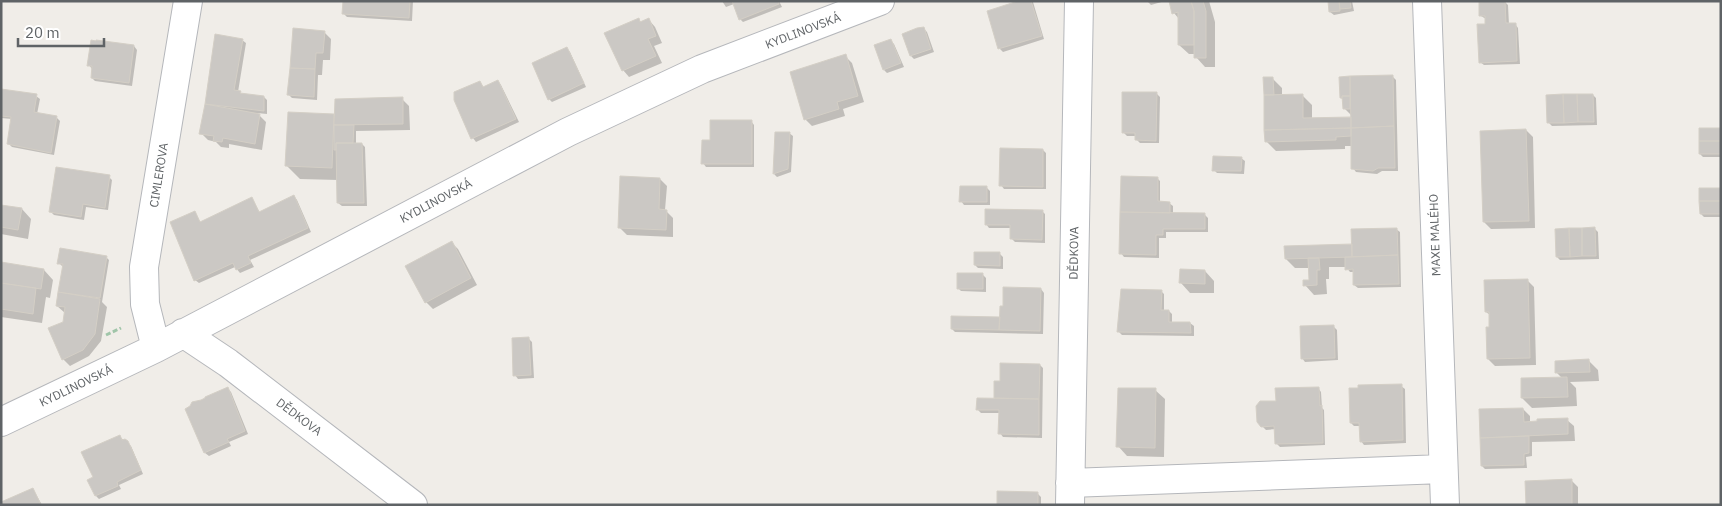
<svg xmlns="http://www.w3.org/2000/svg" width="1722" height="506" font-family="'IBM Plex Sans',sans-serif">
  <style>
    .shadow { fill: #0003 }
    .building { fill: #cbc8c4; stroke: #d4cfc6 }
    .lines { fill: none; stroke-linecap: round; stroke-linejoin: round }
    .minor-casing { stroke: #b5b7bb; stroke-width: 30 }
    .path { stroke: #a0c5a9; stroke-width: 3; stroke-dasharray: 5 2.5; stroke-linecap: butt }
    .minor { stroke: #fff; stroke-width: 28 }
    .labels { text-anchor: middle; stroke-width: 4; stroke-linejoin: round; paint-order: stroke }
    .street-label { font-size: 12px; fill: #5f6366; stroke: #fff }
  </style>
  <rect width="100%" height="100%" fill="#f0ede8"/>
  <!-- shadow -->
  <path class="shadow" d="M 344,1 L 413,1 L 412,21 L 347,17 L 344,14 Z
    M 722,1 L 779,1 L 782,7 L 743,22 L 740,19 L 734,4 L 726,7 Z
    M 1022,1 L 1033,2 L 1044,39 L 1003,52 L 999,48 Z
    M 1147,1 L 1165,1 L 1151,5 Z
    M 1170,1 L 1209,1 L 1215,22 L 1215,67 L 1205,67 L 1196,57 L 1196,54 L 1189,54 L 1179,45 L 1179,19 L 1174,13 Z
    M 1329,1 L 1352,1 L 1354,11 L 1334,15 L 1330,12 Z
    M 1505,2 L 1508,5 L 1509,25 L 1515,24 L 1518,28 L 1520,64 L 1484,65 L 1480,62 L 1487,25 L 1486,19 L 1481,16 Z
    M 638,19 L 642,23 L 649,20 L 655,27 L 662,43 L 654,46 L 662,63 L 629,77 L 623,70 Z
    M 923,28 L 927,32 L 934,52 L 914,59 L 911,56 L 903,35 Z
    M 324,32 L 331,39 L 330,60 L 323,60 L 322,75 L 318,75 L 317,100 L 292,98 L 289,95 Z
    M 242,40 L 246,43 L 238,92 L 243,95 L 264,97 L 267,100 L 267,114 L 257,113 L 266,122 L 262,150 L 229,144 L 229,148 L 221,147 L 216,142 L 208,140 L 201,133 L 208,105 L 206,103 Z
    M 891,41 L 894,44 L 904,67 L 887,73 L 884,70 Z
    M 134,46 L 137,50 L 132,86 L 95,81 L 92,78 L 92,69 L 89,65 Z
    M 566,48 L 570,52 L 586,87 L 552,102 L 549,99 Z
    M 845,56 L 852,63 L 864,102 L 843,109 L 845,116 L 812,126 L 805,119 Z
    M 1392,76 L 1396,80 L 1398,171 L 1382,171 L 1377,174 L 1356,172 L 1353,168 L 1352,146 L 1345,146 L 1345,149 L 1276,151 L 1266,141 L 1272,78 L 1282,88 L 1282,96 L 1302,95 L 1312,105 L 1312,119 L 1352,118 L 1352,116 L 1344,108 L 1344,100 L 1341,98 L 1340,78 Z
    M 498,81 L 501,85 L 519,122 L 476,142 L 473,138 L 455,100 L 480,82 L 484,88 Z
    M 1,90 L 36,96 L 40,99 L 37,114 L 56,117 L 60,121 L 54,155 L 12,147 L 9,144 L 12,119 L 1,118 Z
    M 1157,94 L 1160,97 L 1159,143 L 1140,143 L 1137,140 L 1136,136 L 1127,136 L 1123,132 Z
    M 1593,95 L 1596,98 L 1597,125 L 1552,126 L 1548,122 Z
    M 402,99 L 409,106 L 410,130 L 356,131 L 356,144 L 362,144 L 365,147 L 367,206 L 342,206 L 338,203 L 338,180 L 300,179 L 286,165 L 334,115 L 336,117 Z
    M 751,121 L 754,125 L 754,167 L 706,167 L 703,163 L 711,141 Z
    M 1721,129 L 1721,157 L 1703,157 L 1700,154 Z
    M 1526,130 L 1533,137 L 1535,228 L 1491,229 L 1484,222 Z
    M 776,133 L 789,133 L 793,136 L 791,172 L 777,177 L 774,174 Z
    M 1043,150 L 1046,153 L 1046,189 L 1004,189 L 1001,185 Z
    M 1241,158 L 1245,161 L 1244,174 L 1217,173 L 1214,170 Z
    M 109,177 L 112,180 L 108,210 L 86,207 L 84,220 L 54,215 L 51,212 Z
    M 1157,178 L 1160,181 L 1160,203 L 1169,203 L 1173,206 L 1173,214 L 1205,215 L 1208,218 L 1208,232 L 1166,232 L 1166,238 L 1159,238 L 1159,258 L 1124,257 L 1121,253 Z
    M 660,179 L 667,186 L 665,210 L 673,218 L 673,237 L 627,235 L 620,228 Z
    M 987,188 L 990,191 L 990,205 L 964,205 L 961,201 Z
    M 1721,189 L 1721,217 L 1704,217 L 1701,214 Z
    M 294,196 L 297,200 L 311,232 L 250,260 L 254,267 L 240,273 L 235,267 L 199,283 L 195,280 L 194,213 L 201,223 L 252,198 L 260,213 Z
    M 1,206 L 22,209 L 31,219 L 28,239 L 1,234 Z
    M 1042,211 L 1045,214 L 1045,243 L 1015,242 L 1012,239 L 1012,228 L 989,228 L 986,224 Z
    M 1396,229 L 1400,232 L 1401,287 L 1358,288 L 1354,285 L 1354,272 L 1350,272 L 1346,267 L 1329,267 L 1329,279 L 1326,279 L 1327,294 L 1314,295 L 1305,285 L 1310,281 L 1309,268 L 1295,268 L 1286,259 L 1353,245 Z
    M 1595,229 L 1598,232 L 1599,259 L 1560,260 L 1557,257 Z
    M 451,242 L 458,249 L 477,285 L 433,309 L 426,302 Z
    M 999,253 L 1003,257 L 1003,269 L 978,268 L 975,265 Z
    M 106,257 L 109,260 L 102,302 L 107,307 L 101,341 L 89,356 L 70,366 L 63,359 L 65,313 L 57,306 L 63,267 L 59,263 Z
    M 1,263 L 44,270 L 53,280 L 50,298 L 46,297 L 42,323 L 1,317 Z
    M 1205,271 L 1214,281 L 1214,293 L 1190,293 L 1181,283 Z
    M 982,274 L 986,278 L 986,292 L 961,291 L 958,288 Z
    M 1527,280 L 1534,287 L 1536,365 L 1495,366 L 1488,359 L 1490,315 L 1486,312 Z
    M 1041,289 L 1044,293 L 1043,334 L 955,332 L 952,329 L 1001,318 Z
    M 1161,291 L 1164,294 L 1164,311 L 1169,311 L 1172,314 L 1172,323 L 1190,323 L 1194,326 L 1194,336 L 1122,335 L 1119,332 Z
    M 1333,326 L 1337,330 L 1338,360 L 1305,362 L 1302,358 Z
    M 529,339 L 532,342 L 534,378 L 518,379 L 515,375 Z
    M 1589,361 L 1598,370 L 1599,381 L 1570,382 L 1576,388 L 1577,406 L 1532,408 L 1522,398 L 1562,378 L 1556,372 Z
    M 1040,365 L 1043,368 L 1042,438 L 1003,437 L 1000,433 L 1000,413 L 981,413 L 978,410 L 995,400 L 996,382 L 1001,382 Z
    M 1401,386 L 1405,389 L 1406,443 L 1364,445 L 1361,441 L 1360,426 L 1354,426 L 1351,423 Z
    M 227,388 L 231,392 L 248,434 L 229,442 L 231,446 L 209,456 L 205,453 L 187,409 Z
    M 1318,388 L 1321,392 L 1322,408 L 1324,410 L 1325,445 L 1280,447 L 1276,443 L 1276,429 L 1266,430 L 1258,422 L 1277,402 Z
    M 1155,390 L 1165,399 L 1164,457 L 1127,456 L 1118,446 Z
    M 1523,409 L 1530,416 L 1530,423 L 1567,420 L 1574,426 L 1575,441 L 1532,442 L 1532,456 L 1526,457 L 1527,468 L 1485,469 L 1482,466 L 1480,410 Z
    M 120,437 L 131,446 L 143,474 L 119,485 L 121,489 L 99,499 L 96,496 L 89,480 L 95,478 Z
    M 1571,480 L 1578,487 L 1578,505 L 1527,505 Z
    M 33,489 L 42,505 L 1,505 Z
    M 1038,494 L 1041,497 L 1041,505 L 998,505 Z"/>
  <!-- building -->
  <path class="building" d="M 343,1 L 410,1 L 409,18 L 342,14 Z
    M 732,1 L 778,1 L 779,4 L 739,20 Z
    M 1018,1 L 1031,1 L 1042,36 L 998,49 L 987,11 Z
    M 1169,1 L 1191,1 L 1194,11 L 1194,45 L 1178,45 L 1178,12 L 1172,14 Z
    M 1191,1 L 1203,1 L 1206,11 L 1206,58 L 1194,58 L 1194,11 Z
    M 1328,1 L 1339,1 L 1340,11 L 1329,12 Z
    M 1339,1 L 1350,1 L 1351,8 L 1340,9 Z
    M 1505,1 L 1506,23 L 1516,23 L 1517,61 L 1479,63 L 1477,24 L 1485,24 L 1485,16 L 1479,16 L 1479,2 Z
    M 639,18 L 640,22 L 649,18 L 656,36 L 648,39 L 656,56 L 622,71 L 604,33 Z
    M 924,27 L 931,49 L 910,56 L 902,34 L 917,28 Z
    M 293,28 L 325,31 L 323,53 L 316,53 L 315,69 L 290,68 Z
    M 215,34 L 243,39 L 234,90 L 241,91 L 240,93 L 264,96 L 264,111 L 205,104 Z
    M 891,39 L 901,63 L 883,70 L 874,45 Z
    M 91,40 L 96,41 L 96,40 L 134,45 L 129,83 L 91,78 L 92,66 L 87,66 Z
    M 567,47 L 584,83 L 548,100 L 532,63 Z
    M 846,54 L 858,96 L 837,102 L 839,109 L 804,120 L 790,72 Z
    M 290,68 L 315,69 L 314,97 L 287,95 Z
    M 1393,75 L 1394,126 L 1351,128 L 1350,76 Z
    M 1350,76 L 1350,96 L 1342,96 L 1342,98 L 1340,98 L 1339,77 Z
    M 1263,77 L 1273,77 L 1274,95 L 1264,95 Z
    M 498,80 L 516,119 L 471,139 L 454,100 L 454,92 L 480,81 L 483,87 Z
    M 1,89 L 37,94 L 34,112 L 57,116 L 51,153 L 7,144 L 11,117 L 1,116 Z
    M 1122,92 L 1157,92 L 1156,141 L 1135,140 L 1135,133 L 1122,133 Z
    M 1303,94 L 1303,118 L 1351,117 L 1351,128 L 1264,130 L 1264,95 Z
    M 1563,94 L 1564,123 L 1547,123 L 1546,95 Z
    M 1563,94 L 1577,94 L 1578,122 L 1564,123 Z
    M 1577,94 L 1593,94 L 1594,122 L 1578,122 Z
    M 1342,96 L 1350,96 L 1350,109 L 1343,109 Z
    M 403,97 L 403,124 L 334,125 L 335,99 Z
    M 205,104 L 260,114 L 255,144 L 223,138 L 222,142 L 213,141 L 214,136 L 199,134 Z
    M 288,112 L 334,114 L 332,168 L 285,166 Z
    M 710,120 L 752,120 L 752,164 L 701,164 L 702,140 L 710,140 Z
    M 334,125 L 354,125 L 353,143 L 336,143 L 336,150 L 334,150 Z
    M 1394,126 L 1395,168 L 1378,168 L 1373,171 L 1351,169 L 1351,128 Z
    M 1351,128 L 1351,136 L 1336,137 L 1336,140 L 1265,142 L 1264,130 Z
    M 1699,128 L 1721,128 L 1721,141 L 1699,141 Z
    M 1526,129 L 1529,221 L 1483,222 L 1480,131 Z
    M 775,132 L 790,132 L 788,169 L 773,174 Z
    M 1699,141 L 1721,141 L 1721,154 L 1699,154 Z
    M 336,143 L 362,143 L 364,203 L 337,203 Z
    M 1000,148 L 1043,149 L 1043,187 L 999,186 Z
    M 1213,156 L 1242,157 L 1241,171 L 1212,171 Z
    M 56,167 L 110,175 L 105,208 L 83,204 L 81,217 L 49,212 Z
    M 620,176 L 660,178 L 659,209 L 667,210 L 666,230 L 618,228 Z
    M 1121,176 L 1158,177 L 1158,201 L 1170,202 L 1170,213 L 1120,212 Z
    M 960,186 L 987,186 L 987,202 L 959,202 Z
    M 1699,188 L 1721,188 L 1721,201 L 1699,201 Z
    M 294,195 L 308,228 L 248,256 L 251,263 L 236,270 L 233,263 L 194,281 L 170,222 L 195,211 L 200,222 L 252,197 L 259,212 Z
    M 1699,201 L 1721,201 L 1721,214 L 1700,214 Z
    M 1,205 L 22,208 L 18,230 L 1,227 Z
    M 985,209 L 1043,210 L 1042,240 L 1010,239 L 1010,225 L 985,225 Z
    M 1120,212 L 1205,213 L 1205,229 L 1163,229 L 1163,235 L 1156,235 L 1156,255 L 1119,254 Z
    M 1595,227 L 1596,256 L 1582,256 L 1582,228 Z
    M 1397,228 L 1398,255 L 1352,257 L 1351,229 Z
    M 1569,228 L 1570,257 L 1556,257 L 1555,229 Z
    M 1569,228 L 1582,228 L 1582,256 L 1570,257 Z
    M 452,241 L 471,278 L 425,303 L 405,266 Z
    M 1352,244 L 1352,257 L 1285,259 L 1284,246 Z
    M 60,248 L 107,256 L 100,298 L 58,292 L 63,264 L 57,264 Z
    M 974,252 L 1000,252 L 1000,266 L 974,265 Z
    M 1398,255 L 1399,284 L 1353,285 L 1353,269 L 1345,270 L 1345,257 Z
    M 1308,258 L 1319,258 L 1320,270 L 1317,270 L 1317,285 L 1303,286 L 1303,280 L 1309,280 Z
    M 1,262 L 44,269 L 41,289 L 1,283 Z
    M 1180,269 L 1205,270 L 1205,284 L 1179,283 Z
    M 957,273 L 983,273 L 983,289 L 957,289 Z
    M 1528,279 L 1530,358 L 1487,359 L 1486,327 L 1489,327 L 1489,312 L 1485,312 L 1484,280 Z
    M 1,283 L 36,288 L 33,314 L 1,309 Z
    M 1003,287 L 1041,288 L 1040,331 L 999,330 L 1000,306 L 1003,306 Z
    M 1121,289 L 1162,290 L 1161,310 L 1169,310 L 1169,322 L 1190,322 L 1191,333 L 1117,332 Z
    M 58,292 L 100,299 L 95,334 L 83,350 L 62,360 L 48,328 L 63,322 L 65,307 L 56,306 Z
    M 951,316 L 1000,317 L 999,330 L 951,329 Z
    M 1334,325 L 1335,358 L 1301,359 L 1300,326 Z
    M 529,337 L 531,375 L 513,376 L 512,338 Z
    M 1589,359 L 1590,372 L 1555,373 L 1555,361 Z
    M 1000,363 L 1040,364 L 1039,399 L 994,398 L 994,381 L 1000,381 Z
    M 1567,377 L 1568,397 L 1521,398 L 1521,378 Z
    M 1402,384 L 1403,440 L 1360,442 L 1359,423 L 1350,423 L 1349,388 L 1358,388 L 1358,385 Z
    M 228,387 L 245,431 L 227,439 L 229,442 L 204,453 L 185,409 L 190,406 L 192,402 L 201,400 L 205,398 L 205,397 Z
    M 1319,387 L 1320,406 L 1322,405 L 1323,443 L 1275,444 L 1274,426 L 1261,427 L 1257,422 L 1256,406 L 1260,401 L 1276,401 L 1275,388 Z
    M 1118,388 L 1156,388 L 1155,448 L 1116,447 Z
    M 977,398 L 1039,399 L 1039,435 L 998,434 L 999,410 L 976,410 Z
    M 1523,408 L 1524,422 L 1537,421 L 1537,419 L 1568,418 L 1568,434 L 1480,438 L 1479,409 Z
    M 120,435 L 122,440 L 125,439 L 128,441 L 141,470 L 117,482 L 118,486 L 95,496 L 87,480 L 93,477 L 81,452 Z
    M 1529,436 L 1529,453 L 1524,454 L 1524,465 L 1481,466 L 1480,438 Z
    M 1572,479 L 1572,505 L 1526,505 L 1525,481 Z
    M 33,488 L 41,505 L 1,505 L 1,502 Z
    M 997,491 L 1038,492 L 1038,505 L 997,505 Z"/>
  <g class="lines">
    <defs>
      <path id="minor" d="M 1427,1 L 1445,505
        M 183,333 L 228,363 L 413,505
        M 156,348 L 145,304 L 144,267 L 188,1
        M 1,422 L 156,348 L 568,132 L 702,69 L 880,1
        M 1070,483 L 1443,469
        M 1070,505 L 1079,1"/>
    </defs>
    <!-- minor casing -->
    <use href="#minor" class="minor-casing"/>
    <!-- path -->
    <path class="path" d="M 106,335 L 121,328"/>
    <!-- minor -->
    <use href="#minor" class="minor"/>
  </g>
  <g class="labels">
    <!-- street labels -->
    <g class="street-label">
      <text transform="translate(803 31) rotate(-21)" y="4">KYDLINOVSKÁ</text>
      <text transform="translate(159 175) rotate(-81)" y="4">CIMLEROVA</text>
      <text transform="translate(436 201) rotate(-28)" y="4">KYDLINOVSKÁ</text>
      <text transform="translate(1435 235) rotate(-92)" y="4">MAXE MALÉHO</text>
      <text transform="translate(1074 253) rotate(-89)" y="4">DĚDKOVA</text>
      <text transform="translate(76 386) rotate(-26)" y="4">KYDLINOVSKÁ</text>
      <text transform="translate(299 417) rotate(37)" y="4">DĚDKOVA</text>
    </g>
  </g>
  <!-- border -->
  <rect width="1722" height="506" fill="none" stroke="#5f6366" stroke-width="5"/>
  <!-- scale -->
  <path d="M18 38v8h86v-8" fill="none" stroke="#5f6366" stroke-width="2.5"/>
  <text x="25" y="38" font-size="15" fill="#5f6366" stroke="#ffffff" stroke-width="4" paint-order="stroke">20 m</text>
</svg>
